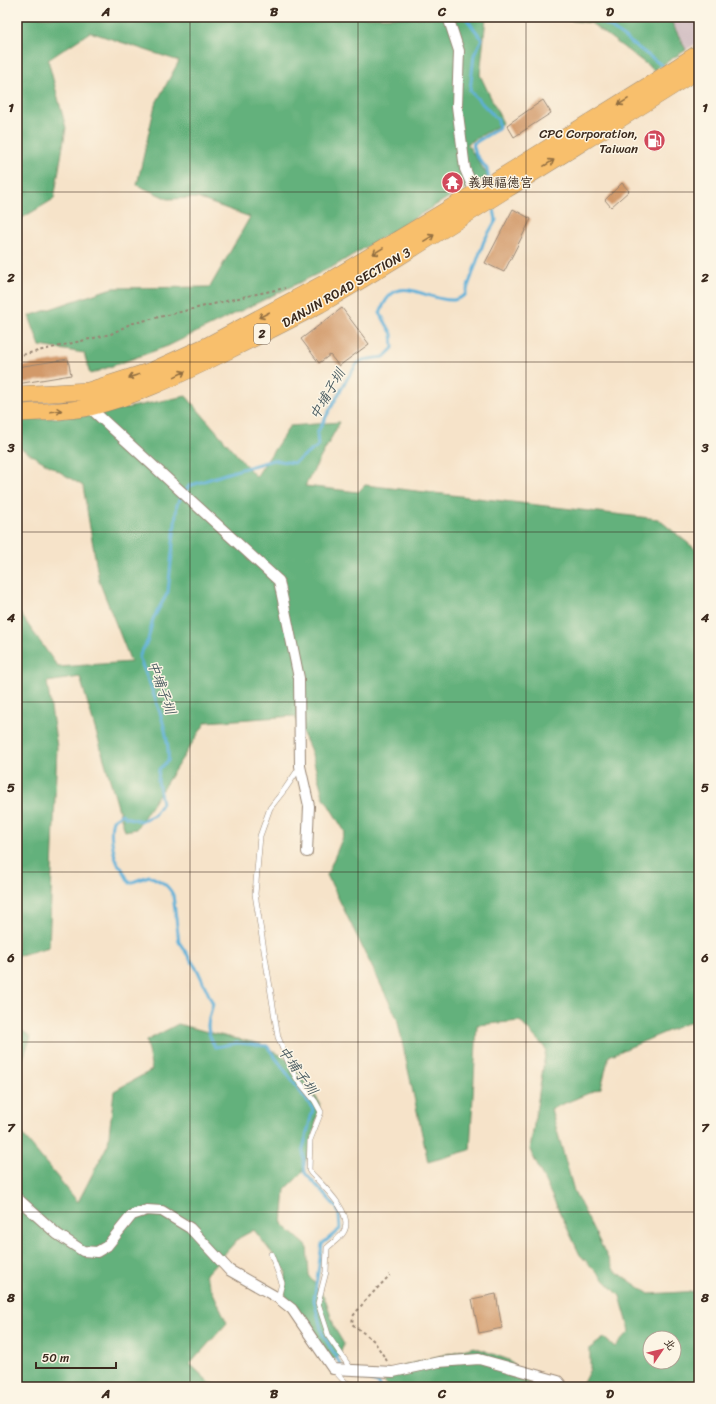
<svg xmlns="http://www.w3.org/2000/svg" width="716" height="1404" font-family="Sriracha,'LXGW WenKai TC',sans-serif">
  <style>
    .industrial { fill: #d2bec2 }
    .forest { fill: #64b17b; stroke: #506e4c; fill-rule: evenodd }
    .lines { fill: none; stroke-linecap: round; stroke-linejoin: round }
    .stream { stroke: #5db0d9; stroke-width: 3 }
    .building { fill: #d29969 }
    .service-casing { stroke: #988674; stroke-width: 6 }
    .minor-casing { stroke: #988674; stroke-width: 12 }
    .primary-casing { stroke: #988674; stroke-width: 18 }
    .path { stroke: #988674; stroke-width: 2; stroke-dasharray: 3 3; stroke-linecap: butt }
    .service { stroke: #fff; stroke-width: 5 }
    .minor { stroke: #fff; stroke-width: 10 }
    .primary { stroke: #f8bf6c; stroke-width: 17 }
    .oneway { stroke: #906d41 }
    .grid { fill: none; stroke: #3b2a1e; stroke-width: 1; stroke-opacity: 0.55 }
    .labels { text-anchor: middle; stroke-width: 3; stroke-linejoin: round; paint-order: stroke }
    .shield { fill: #fcf5e5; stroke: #75675a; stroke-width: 1 }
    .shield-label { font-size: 12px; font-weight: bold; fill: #3b2a1e }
    .poi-label { font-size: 13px; fill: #3b2a1e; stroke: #fcf5e5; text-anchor: end }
    .street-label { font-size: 13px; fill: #3b2a1e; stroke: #fcf5e5 }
    .water-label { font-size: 14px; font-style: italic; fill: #47595f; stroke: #fcf5e5 }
    .neatline { fill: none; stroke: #3b2a1e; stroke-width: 1.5 }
    .grid-label { font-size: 13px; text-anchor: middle; font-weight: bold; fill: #3b2a1e }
  </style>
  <rect width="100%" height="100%" fill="#fcf5e5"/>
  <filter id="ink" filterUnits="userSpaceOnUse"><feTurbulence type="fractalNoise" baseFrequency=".025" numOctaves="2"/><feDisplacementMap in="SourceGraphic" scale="8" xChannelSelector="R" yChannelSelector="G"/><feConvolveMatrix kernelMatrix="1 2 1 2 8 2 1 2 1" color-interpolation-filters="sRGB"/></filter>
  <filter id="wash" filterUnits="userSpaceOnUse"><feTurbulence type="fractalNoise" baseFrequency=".012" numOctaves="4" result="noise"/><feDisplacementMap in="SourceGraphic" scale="16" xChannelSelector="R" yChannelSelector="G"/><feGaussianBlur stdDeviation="0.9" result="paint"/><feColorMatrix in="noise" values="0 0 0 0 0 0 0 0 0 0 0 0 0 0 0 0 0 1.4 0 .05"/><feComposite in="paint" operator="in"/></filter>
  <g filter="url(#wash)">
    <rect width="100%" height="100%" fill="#f6e3c9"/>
    <!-- industrial -->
    <path class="industrial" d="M 669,17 L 699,17 L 699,42 L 686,50 Z"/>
    <!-- forest -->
    <path class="forest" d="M 17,17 L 487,17 L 486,18 L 480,75 L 503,123 L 467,144 L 488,176 L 456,193 L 336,265 L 168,346 L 90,374 L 84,353 L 40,346 L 29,316 L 112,288 L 210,287 L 250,217 L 197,198 L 168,199 L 137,185 L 155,105 L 179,61 L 90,32 L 48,60 L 66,128 L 54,199 L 17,221 Z
      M 546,17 L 669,17 L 686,50 L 654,70 L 591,23 Z
      M 186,396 L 256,477 L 290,426 L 340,422 L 305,486 L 358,492 L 365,485 L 658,519 L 699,552 L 699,1018 L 609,1056 L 601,1088 L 551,1109 L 574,1191 L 614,1270 L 649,1294 L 699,1291 L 699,1387 L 581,1387 L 590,1369 L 590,1348 L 604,1338 L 615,1347 L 630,1331 L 620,1296 L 580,1255 L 530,1150 L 546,1049 L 520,1021 L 477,1025 L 470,1150 L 428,1162 L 397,1018 L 327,875 L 345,832 L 323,796 L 311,751 L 295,716 L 206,722 L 136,829 L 125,831 L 80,677 L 47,682 L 57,747 L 49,947 L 17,956 L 17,609 L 58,667 L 131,662 L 99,581 L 83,486 L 17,446 L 17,420 L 87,416 ZM 650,1338 L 674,1338 L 674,1362 L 650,1362 Z
      M 178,1024 L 215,1034 L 261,1044 L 289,1060 L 320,1103 L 311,1145 L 302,1173 L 285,1190 L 282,1224 L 307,1246 L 309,1275 L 326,1301 L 335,1329 L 344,1344 L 339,1356 L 330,1362 L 285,1295 L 286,1271 L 254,1230 L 239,1238 L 205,1275 L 227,1323 L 190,1364 L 210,1383 L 225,1387 L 17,1387 L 17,1128 L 78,1202 L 108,1144 L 114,1091 L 152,1070 L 146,1041 Z
      M 17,1027 L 31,1037 L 17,1074 Z
      M 474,1347 L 509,1360 L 533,1387 L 387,1387 L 384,1381 L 406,1365 Z"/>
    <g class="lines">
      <!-- stream -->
      <path class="stream" d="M 465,17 L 482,39 L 474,55 L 470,91 L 498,120 L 499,128 L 473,144 L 476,155 L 487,169 L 489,179
        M 588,17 L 609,26 L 660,64 L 667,68
        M 692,80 L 699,84
        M 185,492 L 189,486 L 228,473 L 273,460 L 294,463 L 318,446 L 317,433 L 347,379 L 357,364 L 363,360 L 384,357 L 393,348 L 392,334 L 380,313 C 396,268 424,302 454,300 C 458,299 462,297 465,295 L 484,241 L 496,220 L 493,204
        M 182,496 L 177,504 L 168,592 L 153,619 L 148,640 L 139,657 C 150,686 171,731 168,761 L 159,769 L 158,781 L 162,803 L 154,815 L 141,821 L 125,817 L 122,814 L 113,820 C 109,830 113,854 118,864 C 120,867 121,865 122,869 C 125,874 126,878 130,883 L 149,876 C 159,880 168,884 173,895 L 179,942 L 198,971 L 213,1004 C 207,1023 205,1029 215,1047 L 238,1043 L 267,1046 L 313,1109 L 303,1149 L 305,1173 L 337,1208 L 339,1215 L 340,1229 L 322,1244 L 314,1300 L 322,1333 L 342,1367
        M 352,1374 L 378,1383 L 380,1387"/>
    </g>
    <g id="blocks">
      <!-- building -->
      <path class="building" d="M 543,100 L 551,113 L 514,137 L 507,125 Z
        M 622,183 L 629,191 L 611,207 L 605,200 Z
        M 513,209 L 531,219 L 504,272 L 485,263 Z
        M 342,308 L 369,344 L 339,366 L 330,355 L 319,363 L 301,339 Z
        M 68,359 L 71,375 L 17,384 L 17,367 Z
        M 496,1294 L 502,1328 L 479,1333 L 472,1299 Z"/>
    </g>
  </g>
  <g filter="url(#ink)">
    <use href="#blocks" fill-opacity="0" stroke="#988674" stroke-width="1"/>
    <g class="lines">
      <defs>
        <path id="service" d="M 300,767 L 285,789 L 270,808 L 260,836 L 255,894 L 278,1037 L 291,1069 L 297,1079 L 315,1101 L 321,1112 L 310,1140 L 309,1170 L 311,1173 C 322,1185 356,1215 343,1233 C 340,1238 332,1243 327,1248 L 326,1272 L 318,1303 L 329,1337 L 351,1369
          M 271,1254 L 282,1283 L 278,1298
          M 334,1370 L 346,1383 L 361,1387"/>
        <path id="minor" d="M 448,17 L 459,51 L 457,106 L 465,169 L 477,197
          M 89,403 L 89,407 L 279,581 L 299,678 L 300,766 L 309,806 L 307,852
          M 17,1198 L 57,1234 L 83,1251 L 97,1252 L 107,1246 L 132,1215 L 147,1210 L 162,1211 L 190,1228 L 229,1270 L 278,1298 L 292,1309 L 333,1369 L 393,1372 L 439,1362 L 479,1359 L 558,1381 L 563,1387"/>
        <path id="primary" d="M 17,395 L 88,391 L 154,370 L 209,345 L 331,280 L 497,180 L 656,81 L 699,53
          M 17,413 C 41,412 66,412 90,407 C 137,396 180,374 223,353 C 256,337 288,321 320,304 C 383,268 443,229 505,190 C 569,150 635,110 699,69"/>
      </defs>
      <!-- service casing -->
      <use href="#service" class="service-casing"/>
      <!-- minor casing -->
      <use href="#minor" class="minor-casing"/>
      <!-- primary casing -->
      <use href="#primary" class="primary-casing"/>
      <!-- path -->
      <path class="path" d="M 17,356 L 111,334 L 130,324 L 247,296 L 285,288
        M 387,1361 L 374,1341 L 352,1324 L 353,1316 L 365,1301 L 390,1275"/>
      <!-- service -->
      <use href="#service" class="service"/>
      <!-- minor -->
      <use href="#minor" class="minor"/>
      <!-- primary -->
      <use href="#primary" class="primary"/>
    </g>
    <!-- one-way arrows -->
    <defs><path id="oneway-shaft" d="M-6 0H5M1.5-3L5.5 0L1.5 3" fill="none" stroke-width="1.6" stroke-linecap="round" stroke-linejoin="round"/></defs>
    <g class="oneway">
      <use href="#oneway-shaft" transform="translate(623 102) rotate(148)"/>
      <use href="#oneway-shaft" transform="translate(549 163) rotate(-31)"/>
      <use href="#oneway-shaft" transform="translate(429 238) rotate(-31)"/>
      <use href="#oneway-shaft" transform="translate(378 251) rotate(149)"/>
      <use href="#oneway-shaft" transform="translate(264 315) rotate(152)"/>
      <use href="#oneway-shaft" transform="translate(180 374) rotate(-26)"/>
      <use href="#oneway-shaft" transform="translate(134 376) rotate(162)"/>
      <use href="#oneway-shaft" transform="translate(56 411) rotate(-7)"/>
    </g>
  </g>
  <!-- grid -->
  <path class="grid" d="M 190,17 L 190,1387M 358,17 L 358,1387M 526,17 L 526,1387M 17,192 L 699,192M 17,362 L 699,362M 17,532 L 699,532M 17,702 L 699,702M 17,872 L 699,872M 17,1042 L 699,1042M 17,1212 L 699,1212"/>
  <!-- icons -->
  <defs>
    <symbol id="fuel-disc" viewBox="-11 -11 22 22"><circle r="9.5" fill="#d1495b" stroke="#fcf5e5"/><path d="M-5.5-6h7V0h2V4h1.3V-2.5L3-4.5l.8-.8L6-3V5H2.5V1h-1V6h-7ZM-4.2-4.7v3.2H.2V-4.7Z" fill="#fff"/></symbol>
    <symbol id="temple-disc" viewBox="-11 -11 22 22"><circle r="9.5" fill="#d1495b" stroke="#fcf5e5"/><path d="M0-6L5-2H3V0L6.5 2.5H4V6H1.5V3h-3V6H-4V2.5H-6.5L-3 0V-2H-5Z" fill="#fff"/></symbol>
  </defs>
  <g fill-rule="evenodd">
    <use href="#fuel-disc" x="642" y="128" width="25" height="25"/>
    <use href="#temple-disc" x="440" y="170" width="25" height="25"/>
  </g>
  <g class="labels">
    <!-- shield labels -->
    <rect class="shield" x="254" y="324" width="16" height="20" rx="3"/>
    <g class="shield-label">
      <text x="262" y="338">2</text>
    </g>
    <!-- poi labels -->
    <g class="poi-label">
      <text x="638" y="138">CPC Corporation,<tspan x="638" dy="15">Taiwan</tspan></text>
      <text x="468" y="187" text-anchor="start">義興福德宮</text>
    </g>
    <!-- street labels -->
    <g class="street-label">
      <text transform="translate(346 287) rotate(-30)" y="5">DANJIN ROAD SECTION 3</text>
    </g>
    <!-- water labels -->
    <g class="water-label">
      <text transform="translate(327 394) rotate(-60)" y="5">中埔子圳</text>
      <text transform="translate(162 687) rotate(70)" y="5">中埔子圳</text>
      <text transform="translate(298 1070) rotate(54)" y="5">中埔子圳</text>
    </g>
  </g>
  <!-- margin -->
  <rect width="716" height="1404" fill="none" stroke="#fcf5e5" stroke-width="44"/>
  <!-- north arrow -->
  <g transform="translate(662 1350) rotate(55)"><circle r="19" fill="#fcf5e5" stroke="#afa495"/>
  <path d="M0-3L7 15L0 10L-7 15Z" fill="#d1495b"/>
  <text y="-6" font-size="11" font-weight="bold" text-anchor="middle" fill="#3b2a1e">北</text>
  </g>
  <!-- scale -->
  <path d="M36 1362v6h80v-6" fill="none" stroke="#3b2a1e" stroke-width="2"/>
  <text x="42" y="1362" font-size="12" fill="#3b2a1e" stroke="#fcf5e5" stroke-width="3" paint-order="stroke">50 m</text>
  <rect x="22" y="22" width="672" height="1360" class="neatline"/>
  <g class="grid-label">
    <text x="106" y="16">A</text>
    <text x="274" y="16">B</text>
    <text x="442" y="16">C</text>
    <text x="610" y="16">D</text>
    <text x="11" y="112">1</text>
    <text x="705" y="112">1</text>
    <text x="11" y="282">2</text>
    <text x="705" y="282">2</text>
    <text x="11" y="452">3</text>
    <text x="705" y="452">3</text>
    <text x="11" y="622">4</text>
    <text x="705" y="622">4</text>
    <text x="11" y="792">5</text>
    <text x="705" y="792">5</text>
    <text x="11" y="962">6</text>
    <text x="705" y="962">6</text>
    <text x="11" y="1132">7</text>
    <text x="705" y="1132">7</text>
    <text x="11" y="1302">8</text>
    <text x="705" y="1302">8</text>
    <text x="106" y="1398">A</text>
    <text x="274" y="1398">B</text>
    <text x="442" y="1398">C</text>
    <text x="610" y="1398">D</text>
  </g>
</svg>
